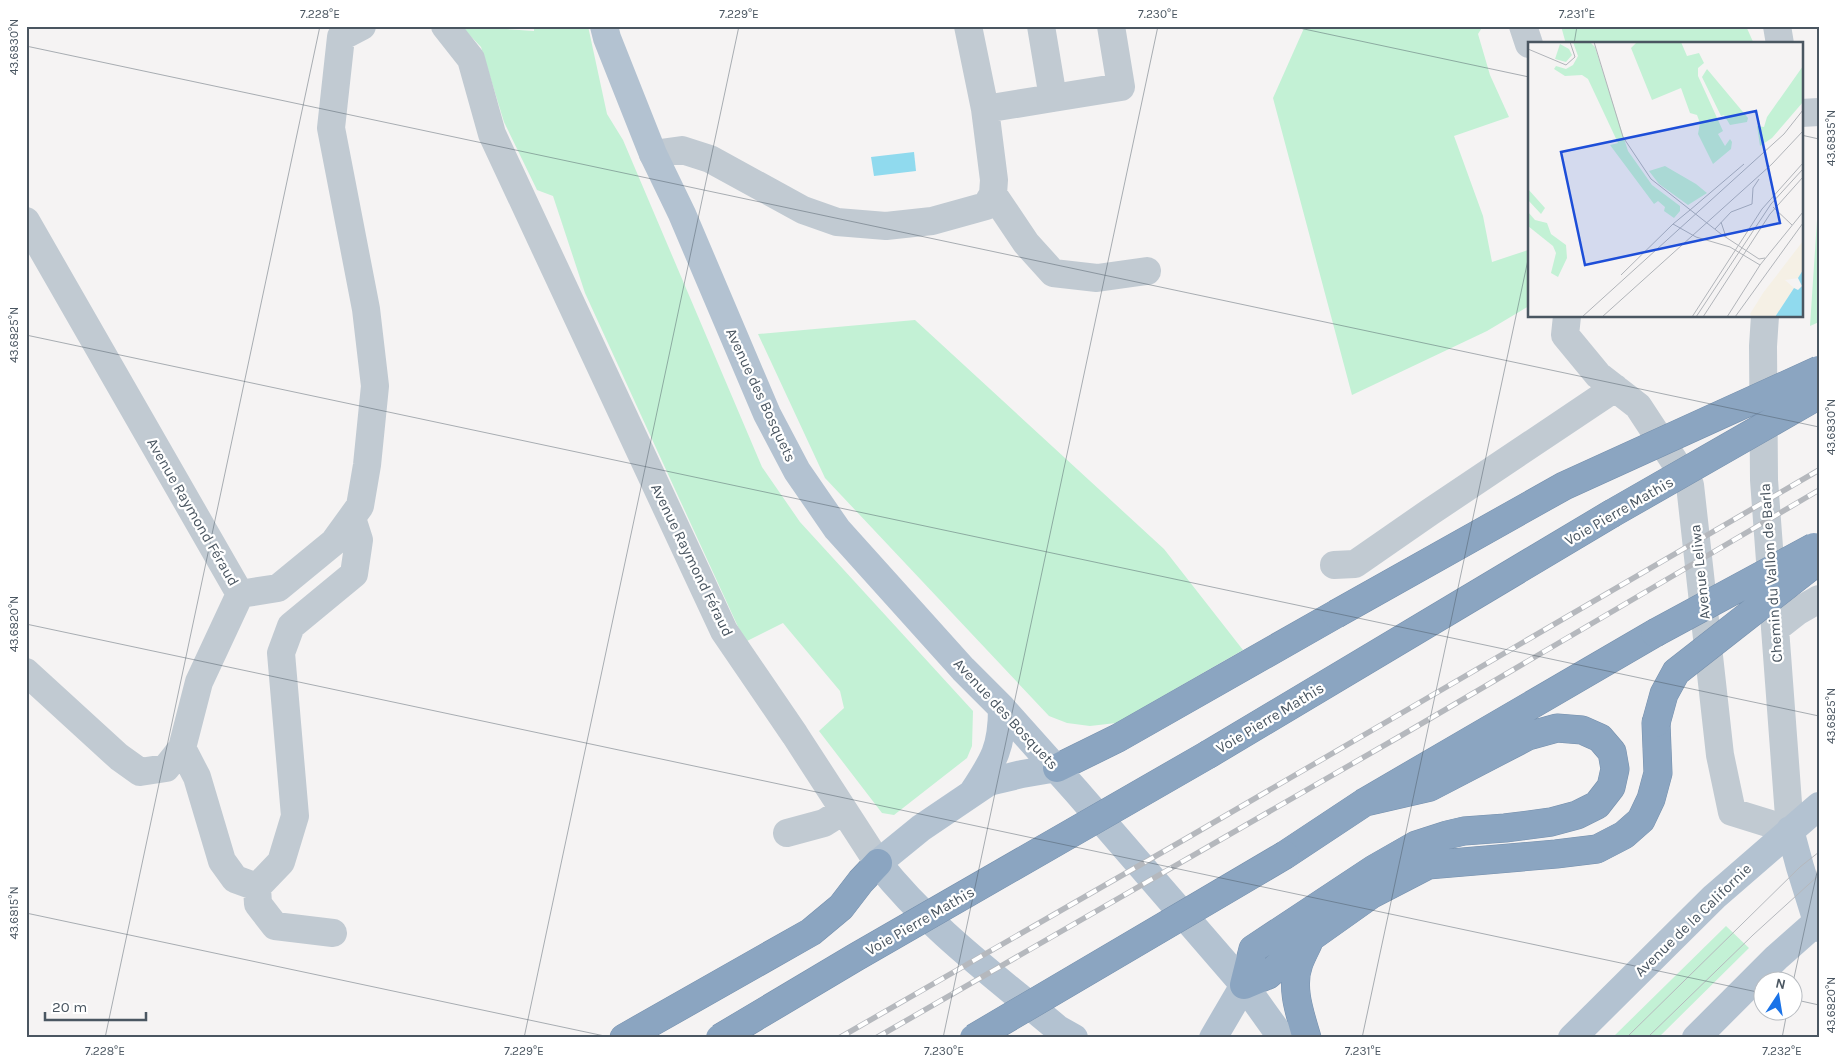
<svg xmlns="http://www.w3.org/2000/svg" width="1845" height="1064" font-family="Karla,sans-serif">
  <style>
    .green { fill: #c3f1d5 }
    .water { fill: #90daee }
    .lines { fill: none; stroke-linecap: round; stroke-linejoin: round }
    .highway-casing { stroke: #7690ad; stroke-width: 29 }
    .minor { stroke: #c1cad2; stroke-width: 28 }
    .major { stroke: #b3c2d1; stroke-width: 28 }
    .highway { stroke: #8ba5c1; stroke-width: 28 }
    .tram { stroke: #b5b8bd; stroke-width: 1 }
    .rail-casing { stroke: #b5b8bd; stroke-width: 5.5 }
    .rail { stroke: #fff; stroke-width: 4; stroke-dasharray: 11; stroke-linecap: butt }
    .highway-bridge-casing { stroke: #7690ad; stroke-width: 29; stroke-linecap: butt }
    .highway-bridge { stroke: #8ba5c1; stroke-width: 28 }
    .ticks { fill: none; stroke: #4a5661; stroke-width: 1; stroke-opacity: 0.45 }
    .labels { text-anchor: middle; stroke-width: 4.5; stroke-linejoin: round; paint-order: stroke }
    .street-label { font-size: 15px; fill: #4a5661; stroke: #fff }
    .inset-road { fill: none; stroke: #b1b4b9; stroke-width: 1 }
    .view { fill: #1d4ed8; fill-opacity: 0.15; stroke: #1d4ed8; stroke-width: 2.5 }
    .inset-edge { fill: none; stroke: #4a5661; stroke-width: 2.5 }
    .neatline { fill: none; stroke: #4a5661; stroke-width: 2 }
    .ticks-label { font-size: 12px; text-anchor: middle; fill: #4a5661 }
  </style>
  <rect width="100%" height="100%" fill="#f5f3f3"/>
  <!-- green -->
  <path class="green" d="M 461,26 L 534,31 L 534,26 L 588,26 L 607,114 L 623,140 L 762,467 L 800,522 L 973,711 L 972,746 L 967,758 L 894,815 L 882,813 L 819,731 L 844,708 L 840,691 L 783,623 L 745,642 L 585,293 L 553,196 L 537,190 L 504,122 L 481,47 Z
    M 1305,26 L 1483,26 L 1478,34 L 1490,75 L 1509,117 L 1454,136 L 1483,216 L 1492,262 L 1528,250 L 1529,240 L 1529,306 L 1487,331 L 1352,395 L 1273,98 Z
    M 1561,26 L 1746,26 L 1754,44 L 1566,44 Z
    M 1819,190 L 1819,322 L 1810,326 Z
    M 915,320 L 1164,549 L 1243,650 L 1116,723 L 1090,726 L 1067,723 L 1049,716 L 825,478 L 758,334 Z
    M 1726,926 L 1749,948 L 1658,1038 L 1612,1038 Z"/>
  <!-- water -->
  <path class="water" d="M 914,152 L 916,171 L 874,176 L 871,157 Z"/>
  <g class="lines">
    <defs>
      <path id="highway" d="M 1209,754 L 1611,514
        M 1057,768 L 1118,738 L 1336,614
        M 1285,855 L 1365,802 L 1655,633
        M 1244,985 L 1253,949 L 1374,869 L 1416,845 L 1447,835 L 1464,831 L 1505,828 L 1551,822 L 1577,815 L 1597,805 L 1611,787 L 1615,769 L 1612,752 L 1600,738 L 1582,730 L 1557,728 L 1528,736 L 1430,787 L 1365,802
        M 1244,985 L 1268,975 L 1310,938 L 1372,894 L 1428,865 L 1556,854 L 1597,849 L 1624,835 L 1641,820 L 1651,799 L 1658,773 L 1656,723
        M 624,1038 L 811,932 L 841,907 L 861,881 L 878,863
        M 1307,1038 C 1300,1014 1290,987 1299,963 C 1302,955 1306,948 1309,941"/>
    </defs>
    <!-- highway casing -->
    <use href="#highway" class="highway-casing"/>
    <!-- minor -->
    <path class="minor" d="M 445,26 L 471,59 L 492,134 L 724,631 L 795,735 L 878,863
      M 1041,26 L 1053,98 L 1121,87 L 1111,26
      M 1523,26 L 1529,44
      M 1777,26 L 1780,44
      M 985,109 L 1053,98
      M 1801,113 L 1819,112
      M 653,154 L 682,150 L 710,159 L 803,210 L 837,222 L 886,226 L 932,221 L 986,206 L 993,194 L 994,180 L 985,109 L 968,26
      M 993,194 L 1026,243 L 1053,273 L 1097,278 L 1147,271
      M 26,221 L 240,594 L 278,588 L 334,542 L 360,506 L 367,465 L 375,386 L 366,309 L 331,128 L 341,37 L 362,26
      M 1567,316 L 1565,335 L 1598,375 L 1638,406 L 1690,485 L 1720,755 L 1732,812 L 1790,830 L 1764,480 L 1763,346 L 1765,316
      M 1334,565 L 1355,564 L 1430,512 L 1615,388
      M 1775,629 L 1798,611 L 1819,599
      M 26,672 L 119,757 L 140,772 L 166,768 L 182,748 L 199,682 L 240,594
      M 182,748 L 197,777 L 222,861 L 235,879 L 257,887
      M 787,833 L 824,823 L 843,811
      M 333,933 L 275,926 L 258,904 L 257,887 L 281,862 L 295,816 L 281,653 L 291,626 L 354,574 L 359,540 L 352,518"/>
    <!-- major -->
    <path class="major" d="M 604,26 L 607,38 L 653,154 L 682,214 L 767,414 L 797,471 L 837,529 L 963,669 L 1002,708 L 1077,792 L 1244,985 L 1282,1038
      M 1057,768 L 1022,774 L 989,782 L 921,828 L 878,863 C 929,928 995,976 1058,1029 L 1074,1038
      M 973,792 C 994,760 1002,748 1002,708
      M 1790,830 L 1800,867 L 1819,928
      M 1213,1038 L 1244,985
      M 1572,1038 L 1714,897 L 1819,806
      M 1696,1038 L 1776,958 L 1819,920"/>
    <!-- highway -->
    <use href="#highway" class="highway"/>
    <!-- tram -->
    <path class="tram" d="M 1626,1038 L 1800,867 L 1819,852
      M 1647,1038 L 1753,935 L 1819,875"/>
    <defs>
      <path id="rail" d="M 839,1038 L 1187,838 L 1819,470
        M 876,1038 L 1397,738 L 1819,490"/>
    </defs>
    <!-- rail casing -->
    <use href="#rail" class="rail-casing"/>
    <!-- rail -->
    <use href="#rail" class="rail"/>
    <defs>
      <path id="highway-bridge" d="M 1611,514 L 1819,395
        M 1336,614 L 1564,486 L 1819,370
        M 1655,633 L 1814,547
        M 1656,723 L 1664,694 L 1676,672 L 1819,560
        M 720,1038 L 856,957 L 1209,754
        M 974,1038 L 1285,855"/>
    </defs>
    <!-- highway-bridge casing -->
    <use href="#highway-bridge" class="highway-bridge-casing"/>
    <!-- highway-bridge -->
    <use href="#highway-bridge" class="highway-bridge"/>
  </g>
  <!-- ticks -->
  <path class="ticks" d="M 1290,26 L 1529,77M 1574,44 L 1577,26M 26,46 L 1819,427M 1801,135 L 1819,139M 26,335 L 1819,716M 26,624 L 1762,993M 26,913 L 614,1038M 1792,987 L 1819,863M 1792,999 L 1819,1005M 105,1038 L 320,26M 524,1038 L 739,26M 943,1038 L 1158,26M 1362,1038 L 1529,255M 1782,1038 L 1787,1012"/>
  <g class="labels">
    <!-- street labels -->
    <g class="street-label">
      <text transform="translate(761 395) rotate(65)" y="5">Avenue des Bosquets</text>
      <text transform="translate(1619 511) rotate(-30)" y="5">Voie Pierre Mathis</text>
      <text transform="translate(193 512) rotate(60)" y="5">Avenue Raymond Féraud</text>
      <text transform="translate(692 560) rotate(64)" y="5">Avenue Raymond Féraud</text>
      <text transform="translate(1700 572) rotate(-96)" y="5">Avenue Leliwa</text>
      <text transform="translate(1771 573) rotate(-94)" y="5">Chemin du Vallon de Barla</text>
      <text transform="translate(1006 714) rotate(47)" y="5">Avenue des Bosquets</text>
      <text transform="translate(1270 718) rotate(-31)" y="5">Voie Pierre Mathis</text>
      <text transform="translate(1693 920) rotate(-44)" y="5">Avenue de la Californie</text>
      <text transform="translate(920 921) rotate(-30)" y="5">Voie Pierre Mathis</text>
    </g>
  </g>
  <!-- overview -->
  <g transform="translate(1528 42)">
    <rect width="275" height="275" fill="#f5f3f3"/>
    <path d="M 45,0 L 62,0 L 67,5 L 100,109 L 124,143 L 152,164 L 152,169 L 146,176 L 136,169 L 137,165 L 130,159 L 126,162 L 82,103 L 90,101 L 60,37 L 54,33 L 37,34 L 26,27 L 28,24 L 38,27 L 45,23 L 50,14 ZM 109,0 L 153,0 L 159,14 L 171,11 L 176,21 L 170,26 L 170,34 L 195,89 L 190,92 L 197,104 L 202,97 L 204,100 L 203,107 L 185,122 L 170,92 L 172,81 L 169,73 L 162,71 L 153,46 L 124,58 L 103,6 ZM 32,2 L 41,7 L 44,13 L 38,20 L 27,17 ZM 275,24 L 275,60 L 244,96 L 232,104 L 229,84 L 236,85 L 239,75 ZM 179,27 L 220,76 L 219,80 L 202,83 L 196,73 L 193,74 L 174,35 ZM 137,124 L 168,142 L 179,151 L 160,163 L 131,142 L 121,129 ZM 0,147 L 17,166 L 13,172 L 0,158 ZM 0,170 L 7,178 L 19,181 L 23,192 L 38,203 L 39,216 L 30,235 L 23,231 L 28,211 L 25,204 L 0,184 Z" fill="#c3f1d5"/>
    <path d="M 275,199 L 275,228 L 270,236 L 257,238 L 266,246 L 247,275 L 224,275 L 222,272 L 235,251 Z" fill="#f5f0e5"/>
    <path d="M 275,228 L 275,275 L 247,275 L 266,246 L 270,248 L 274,244 L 270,236 Z" fill="#90daee"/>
    <path class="inset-road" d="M 66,0 L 95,95 L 123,137 L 193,192 L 231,217 L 237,216M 0,7 L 38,23 L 47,15 L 42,0M 245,165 L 264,183M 162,168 L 145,182 L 168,195 L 202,205 L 232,223M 162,168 L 216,122M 193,180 L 198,195M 187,187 L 203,170 L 224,162 L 225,146 L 231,137M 93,233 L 145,182M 54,275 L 256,92 L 275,68M 74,275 L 244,122 L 275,89M 164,275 L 234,167 L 275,121M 168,275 L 243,162 L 275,127M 175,275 L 242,172 L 275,135M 199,275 L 232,223 L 275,170M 207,275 L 275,181"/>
    <path class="view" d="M 228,69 L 252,181 L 57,223 L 33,110 Z"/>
    <rect width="275" height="275" class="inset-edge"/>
  </g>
  <!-- border -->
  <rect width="1845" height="1064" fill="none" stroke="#ffffff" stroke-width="55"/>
  <!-- north arrow -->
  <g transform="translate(1778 996) rotate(12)"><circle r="24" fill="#ffffff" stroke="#b7bbc0"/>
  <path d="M0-4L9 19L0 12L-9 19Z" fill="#1a73e8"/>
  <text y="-8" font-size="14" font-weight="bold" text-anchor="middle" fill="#4a5661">N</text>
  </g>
  <!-- scale -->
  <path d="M45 1012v8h101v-8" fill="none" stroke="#4a5661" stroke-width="2.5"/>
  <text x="52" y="1012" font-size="15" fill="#4a5661" stroke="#ffffff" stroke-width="4" paint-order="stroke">20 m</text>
  <rect x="28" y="28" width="1790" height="1008" class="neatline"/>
  <g class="ticks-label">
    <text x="320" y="18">7.228°E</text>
    <text x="739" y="18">7.229°E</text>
    <text x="1158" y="18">7.230°E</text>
    <text x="1577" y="18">7.231°E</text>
    <text transform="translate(14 47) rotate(-90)" y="4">43.6830°N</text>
    <text transform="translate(1831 138) rotate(-90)" y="4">43.6835°N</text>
    <text transform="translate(14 335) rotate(-90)" y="4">43.6825°N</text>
    <text transform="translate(1831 427) rotate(-90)" y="4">43.6830°N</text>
    <text transform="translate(14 624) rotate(-90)" y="4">43.6820°N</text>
    <text transform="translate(1831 716) rotate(-90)" y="4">43.6825°N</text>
    <text transform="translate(14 913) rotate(-90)" y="4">43.6815°N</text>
    <text transform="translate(1831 1005) rotate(-90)" y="4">43.6820°N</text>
    <text x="105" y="1055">7.228°E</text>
    <text x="524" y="1055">7.229°E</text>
    <text x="944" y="1055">7.230°E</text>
    <text x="1363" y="1055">7.231°E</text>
    <text x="1782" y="1055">7.232°E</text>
  </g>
</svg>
